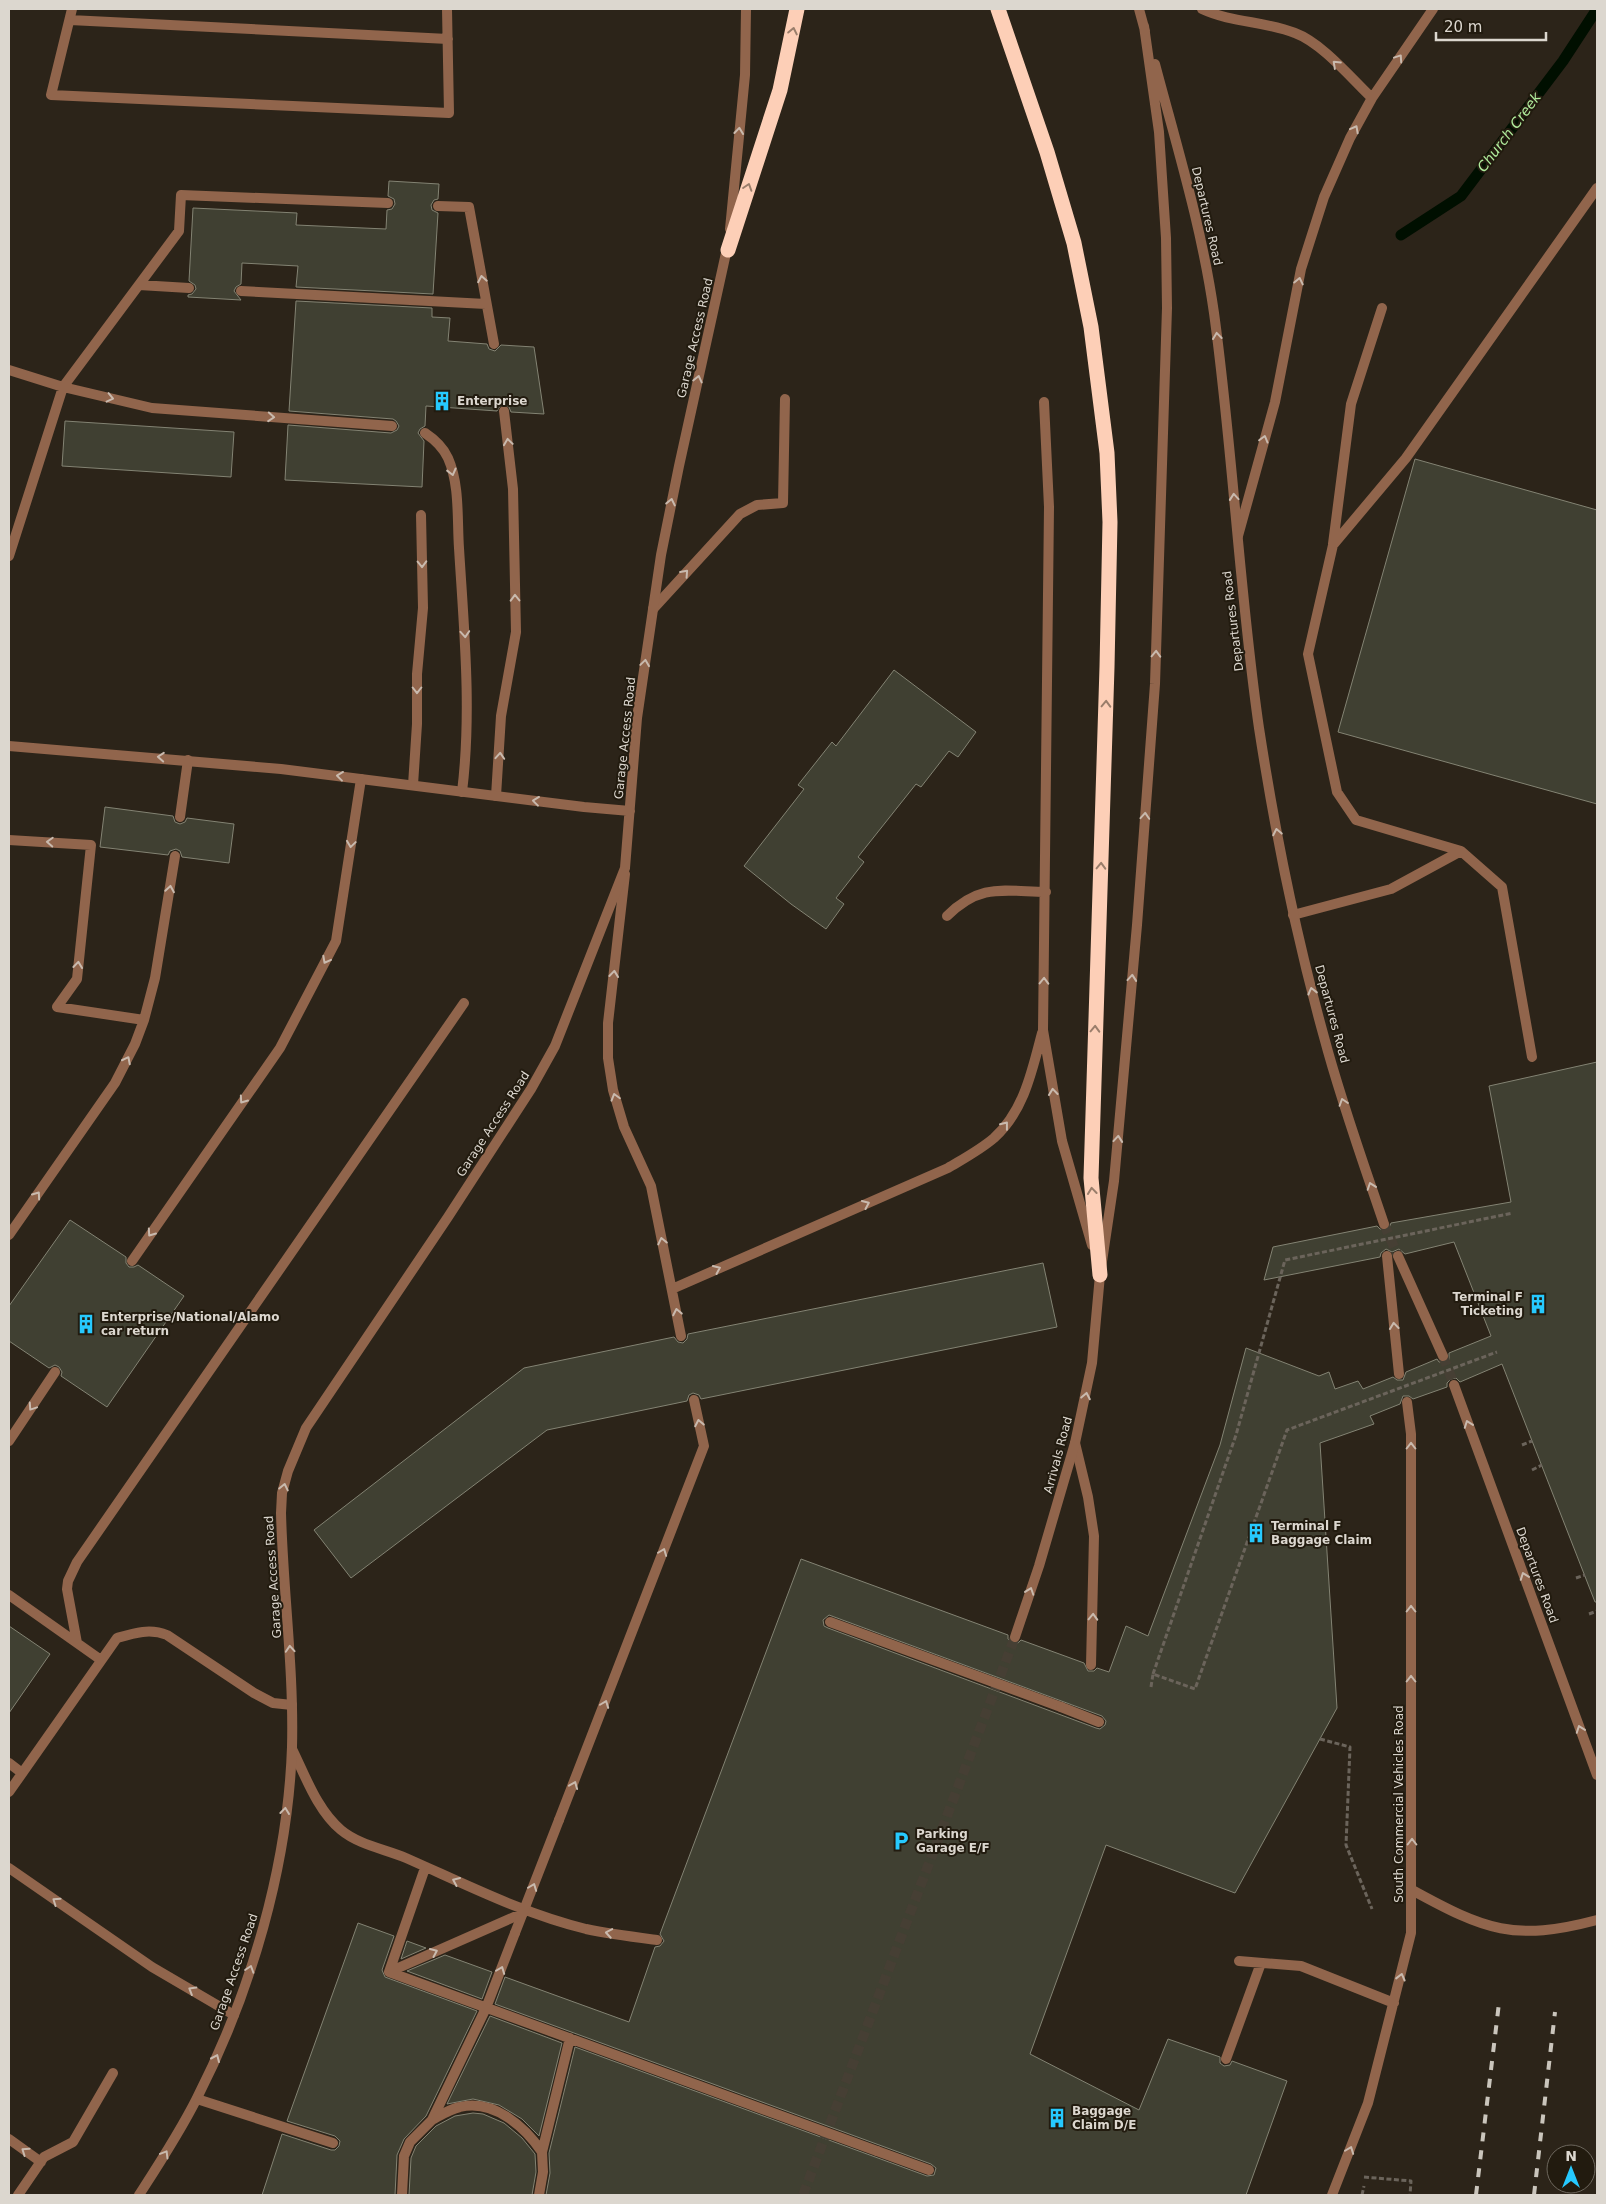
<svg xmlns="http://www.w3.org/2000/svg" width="1606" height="2204" font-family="'DejaVu Sans',sans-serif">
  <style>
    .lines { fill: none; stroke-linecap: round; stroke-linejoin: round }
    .stream { stroke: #000f00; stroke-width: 11 }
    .building { fill: #404032; stroke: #838373; fill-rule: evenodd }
    .tertiary-tunnel { stroke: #463f34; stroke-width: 10; stroke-dasharray: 10 5; stroke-linecap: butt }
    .path { stroke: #6b645b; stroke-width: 3; stroke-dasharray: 5 2.5; stroke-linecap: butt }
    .service { stroke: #91654c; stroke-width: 10 }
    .tertiary { stroke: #91654c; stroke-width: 10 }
    .motorway { stroke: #fdcfb7; stroke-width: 15 }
    .rail { stroke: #cac5bc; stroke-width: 4; stroke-dasharray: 9 9; stroke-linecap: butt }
    .path-bridge { stroke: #6b645b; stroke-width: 3; stroke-dasharray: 5 2.5; stroke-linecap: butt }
    .service-bridge { stroke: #91654c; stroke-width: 10 }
    .oneway { stroke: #9a7e6b }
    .oneway2 { stroke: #c9baae }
    .labels { text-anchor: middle; stroke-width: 4; stroke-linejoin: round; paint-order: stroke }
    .street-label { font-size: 12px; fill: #dcd7cf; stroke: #221b0f }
    .poi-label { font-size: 12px; font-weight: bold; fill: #dcd7cf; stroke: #221b0f; text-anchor: start }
    .water-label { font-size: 14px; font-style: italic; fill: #b1ed9d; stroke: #221b0f }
  </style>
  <rect width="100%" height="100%" fill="#2c2419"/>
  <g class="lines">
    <!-- stream -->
    <path class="stream" d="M 1401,235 L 1461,196 L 1563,61 L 1597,9"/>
  </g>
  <!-- building -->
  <path class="building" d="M 389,181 L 439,184 L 438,199 L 434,200 L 431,205 L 432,210 L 438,213 L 433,294 L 296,287 L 298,266 L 242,263 L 241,284 L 236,287 L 234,291 L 241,300 L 188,297 L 188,295 L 192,294 L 196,289 L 195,285 L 189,281 L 193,208 L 297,213 L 296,225 L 386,229 L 387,210 L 392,209 L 395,204 L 394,199 L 388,196 Z
    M 296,301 L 432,308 L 432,317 L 450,318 L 448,341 L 487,344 L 489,349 L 495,351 L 501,345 L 534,347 L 544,414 L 511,412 L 509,407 L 504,404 L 500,406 L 497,411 L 426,406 L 425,426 L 420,429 L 418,433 L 424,441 L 422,487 L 285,480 L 288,425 L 391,433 L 397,430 L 399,426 L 396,421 L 393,419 L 289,411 Z
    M 65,421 L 234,432 L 231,477 L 62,466 Z
    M 1415,459 L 1597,510 L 1597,804 L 1338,732 Z
    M 894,670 L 976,732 L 958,757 L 949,751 L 921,787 L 916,784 L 858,857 L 864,862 L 836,898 L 844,904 L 826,929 L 791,904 L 744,866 L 804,789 L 798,785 L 832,742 L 836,746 Z
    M 105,807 L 173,816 L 175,822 L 180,824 L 185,822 L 187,818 L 234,824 L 229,863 L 182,857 L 180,851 L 176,849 L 170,851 L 168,855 L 100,847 Z
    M 1597,1062 L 1597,1602 L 1595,1602 L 1502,1364 L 1460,1382 L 1456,1378 L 1451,1379 L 1447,1383 L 1447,1387 L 1413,1399 L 1409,1396 L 1403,1396 L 1400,1404 L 1370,1416 L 1374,1424 L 1320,1443 L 1337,1708 L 1235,1893 L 1106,1845 L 1030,2054 L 1139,2110 L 1168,2039 L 1220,2057 L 1220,2063 L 1224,2066 L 1230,2065 L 1232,2061 L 1287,2081 L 1246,2195 L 546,2195 L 550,2173 L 549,2153 L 575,2047 L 927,2176 L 934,2175 L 936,2168 L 931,2164 L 495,2004 L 505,1977 L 629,2022 L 655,1947 L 660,1946 L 664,1941 L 660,1934 L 801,1559 L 1008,1635 L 1008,1639 L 1012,1643 L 1017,1644 L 1021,1640 L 1084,1663 L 1088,1671 L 1094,1671 L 1097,1668 L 1109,1672 L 1126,1626 L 1148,1636 L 1220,1445 L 1246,1348 L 1319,1376 L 1329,1372 L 1335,1389 L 1358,1381 L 1363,1389 L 1393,1377 L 1397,1380 L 1403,1380 L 1406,1372 L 1437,1359 L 1439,1362 L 1445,1362 L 1449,1360 L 1449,1353 L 1491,1336 L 1454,1242 L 1405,1254 L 1399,1249 L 1392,1252 L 1386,1249 L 1381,1253 L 1380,1257 L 1264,1280 L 1273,1247 L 1377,1226 L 1380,1229 L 1386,1231 L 1389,1228 L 1391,1223 L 1511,1202 L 1489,1086 ZM 829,1615 L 1102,1716 L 1106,1721 L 1105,1725 L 1100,1729 L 1096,1728 L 828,1628 L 824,1626 L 823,1620 Z
    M 70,1220 L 126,1257 L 126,1263 L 129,1267 L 134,1267 L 138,1265 L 184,1296 L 107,1407 L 61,1376 L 62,1372 L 59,1367 L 55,1365 L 49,1368 L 9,1341 L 9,1306 Z
    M 1043,1263 L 1057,1327 L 701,1399 L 699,1395 L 693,1393 L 689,1395 L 687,1401 L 547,1430 L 351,1578 L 314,1530 L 524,1368 L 674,1337 L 678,1342 L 683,1343 L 687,1339 L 688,1334 Z
    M 9,1626 L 50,1654 L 9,1713 Z
    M 358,1923 L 394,1936 L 382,1970 L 385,1977 L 477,2011 L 426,2116 L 404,2139 L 397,2155 L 395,2195 L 262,2195 L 282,2134 L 331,2150 L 335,2150 L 339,2146 L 340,2141 L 335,2136 L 287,2121 Z
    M 407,1941 L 426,1948 L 401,1959 Z
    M 445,1955 L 492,1972 L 482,1999 L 407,1971 Z
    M 490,2016 L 562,2043 L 539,2136 L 522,2119 L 499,2105 L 473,2099 L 447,2104 Z
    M 473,2113 L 483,2114 L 504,2123 L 522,2138 L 535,2154 L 536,2172 L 532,2195 L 409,2195 L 411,2158 L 416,2146 L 436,2126 L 455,2116 Z"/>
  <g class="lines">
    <!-- tertiary-tunnel -->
    <path class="tertiary-tunnel" d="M 1384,1224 L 1398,1256
      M 1443,1356 L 1454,1385
      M 803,2195 L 1015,1637"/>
    <!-- path -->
    <path class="path" d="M 1522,1445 L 1532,1441
      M 1532,1470 L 1542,1465
      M 1576,1578 L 1585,1575
      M 1589,1614 L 1597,1611
      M 1320,1739 L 1350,1747 L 1346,1845 L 1372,1909
      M 1364,2177 L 1411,2181 L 1410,2195
      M 1362,2195 L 1364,2186"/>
    <!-- service -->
    <path class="service" d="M 72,9 L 51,95 L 449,113 L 447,9
      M 1202,9 C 1232,23 1265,21 1295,33 C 1322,43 1351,78 1372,98
      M 70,20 L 448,39
      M 438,206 L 469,207 L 494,344
      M 139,285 L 189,288
      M 241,291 L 486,304
      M 9,370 L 63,387 L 152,408 L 392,426
      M 1044,402 L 1049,507 L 1043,1030 L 1062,1141 L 1092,1245
      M 425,433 C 434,439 443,447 448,458 C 460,485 457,520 459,548 C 464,630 472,711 462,792
      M 1238,536 L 1275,402 L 1301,269 L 1324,197 L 1350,138 L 1372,98 L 1433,9
      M 1333,544 L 1351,404 L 1382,308
      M 9,556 L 63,387 L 179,231 L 181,195 L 388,203
      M 653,609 L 740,514 L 757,505 L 783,503 L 785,399
      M 413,785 L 417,724 L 417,674 L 423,608 L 421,515
      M 496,796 L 501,716 L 516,632 L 513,489 L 504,411
      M 180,817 L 188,760
      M 9,840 L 91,845 L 77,979 L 57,1007 L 144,1020
      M 625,874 L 608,1023 L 608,1058 L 613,1090 L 624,1127 L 651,1186 L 681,1336
      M 1293,915 L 1391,889 L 1461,851
      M 947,916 C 980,883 1003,891 1046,892
      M 1532,1057 L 1502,887 L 1461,851 L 1356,820 L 1337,792 L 1308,654 L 1333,545 L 1406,458 L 1597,188
      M 9,1235 L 115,1083 L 135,1044 L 144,1020 L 155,978 L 175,856
      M 1387,1256 L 1399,1374
      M 132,1261 L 280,1048 L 336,941 L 361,779
      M 672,1289 L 948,1168 C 963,1159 980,1150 994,1138 C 1024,1111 1032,1071 1042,1033
      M 9,1441 L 55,1372
      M 1075,1443 L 1088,1497 L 1094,1536 L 1091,1665
      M 9,1595 L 101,1660
      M 830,1622 L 1061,1707
      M 77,1643 L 67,1589 L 68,1581 L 77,1562 L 464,1003
      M 292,1749 C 305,1775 317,1810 341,1830 C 359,1845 385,1849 406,1858 C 465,1884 524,1914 586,1929 C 610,1934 634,1937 657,1940
      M 9,1763 L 22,1773
      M 9,1792 L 117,1638 C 134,1633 150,1628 167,1635 L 254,1693 L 273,1703 L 292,1705
      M 559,1820 L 704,1446 L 694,1400
      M 9,1868 L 152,1967 L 234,2015
      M 1412,1890 C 1485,1930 1514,1942 1597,1920
      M 1239,1961 L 1301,1966 L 1394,2003
      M 389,1972 L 877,2151
      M 389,1972 L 523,1913
      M 389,1972 L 425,1868
      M 1226,2059 L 1261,1963
      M 197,2099 L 333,2143
      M 432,2120 C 441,2115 450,2109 460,2107 C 494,2099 525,2127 542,2152
      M 9,2139 L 41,2162
      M 18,2195 L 44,2157 L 73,2142 L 113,2073
      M 402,2195 L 404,2156 L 410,2142 L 432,2120 L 486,2008 L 515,1933
      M 539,2195 L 543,2172 L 542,2152 L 570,2038
      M 1332,2195 L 1368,2103 L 1411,1933 L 1411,1434 L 1407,1402"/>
    <!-- tertiary -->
    <path class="tertiary" d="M 1139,9 L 1145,31
      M 1155,64 C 1177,147 1202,228 1214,313 C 1233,451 1239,590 1259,728 C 1275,832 1296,936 1324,1037 C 1341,1101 1363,1162 1384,1224
      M 730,229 L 745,75 L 746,9
      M 9,746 L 281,769 L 584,807 L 630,811
      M 1398,1256 L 1443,1356
      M 1454,1385 L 1597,1775
      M 1015,1637 L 1039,1566 L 1075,1443 L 1092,1363 L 1100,1275 L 1114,1181 L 1137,925 L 1155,684 L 1167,308 L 1166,238 L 1159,132 L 1144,26
      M 139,2195 C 159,2164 180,2132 197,2098 C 251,1992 288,1866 292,1747 C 294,1669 283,1591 281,1513 L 282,1493 L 288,1471 L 306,1428 L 448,1217 L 531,1089 L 555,1046 L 625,868 L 637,718 L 661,555 L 679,466 L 728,244"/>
    <!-- motorway -->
    <path class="motorway" d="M 998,9 L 1047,152 L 1074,243 L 1091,327 L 1107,453 L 1110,522 L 1107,667 L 1091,1178 L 1100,1275
      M 728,250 L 780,90 L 797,9"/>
    <!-- rail -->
    <path class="rail" d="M 1476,2195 L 1499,2003
      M 1534,2195 L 1555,2012"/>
    <!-- path-bridge -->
    <path class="path-bridge" d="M 1153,1674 L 1236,1435 L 1285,1260 L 1513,1213
      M 1151,1687 L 1153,1674 L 1195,1689 L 1287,1430 L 1497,1352"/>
    <!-- service-bridge -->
    <path class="service-bridge" d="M 1061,1707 L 1099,1722
      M 515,1933 L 559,1820
      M 877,2151 L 929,2170"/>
  </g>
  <!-- one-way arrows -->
  <defs><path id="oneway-chevron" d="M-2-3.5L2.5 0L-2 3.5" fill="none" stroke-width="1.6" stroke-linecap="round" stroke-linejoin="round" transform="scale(1.25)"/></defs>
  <g class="oneway">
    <use href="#oneway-chevron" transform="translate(793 31) rotate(-78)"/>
    <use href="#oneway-chevron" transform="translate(748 187) rotate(-72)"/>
    <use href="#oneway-chevron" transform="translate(1106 704) rotate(-88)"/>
    <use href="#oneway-chevron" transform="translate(1101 866) rotate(-88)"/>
    <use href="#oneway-chevron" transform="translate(1095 1029) rotate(-88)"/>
    <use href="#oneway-chevron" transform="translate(1092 1191) rotate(-96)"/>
  </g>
  <g class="oneway2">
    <use href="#oneway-chevron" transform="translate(1399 58) rotate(-56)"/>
    <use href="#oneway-chevron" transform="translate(1336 64) rotate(-137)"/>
    <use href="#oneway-chevron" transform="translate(1355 129) rotate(-62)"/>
    <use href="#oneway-chevron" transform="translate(739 131) rotate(-84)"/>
    <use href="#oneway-chevron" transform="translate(482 279) rotate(-100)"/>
    <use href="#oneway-chevron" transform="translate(1299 281) rotate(-78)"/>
    <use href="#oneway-chevron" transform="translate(1217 336) rotate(-97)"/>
    <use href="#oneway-chevron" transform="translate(698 379) rotate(-77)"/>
    <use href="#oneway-chevron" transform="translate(110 398) rotate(13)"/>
    <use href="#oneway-chevron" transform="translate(271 417) rotate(4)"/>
    <use href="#oneway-chevron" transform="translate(1264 439) rotate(-75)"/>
    <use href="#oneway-chevron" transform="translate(508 442) rotate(-98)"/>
    <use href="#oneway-chevron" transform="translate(452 472) rotate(76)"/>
    <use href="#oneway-chevron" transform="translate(1234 497) rotate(-95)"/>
    <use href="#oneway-chevron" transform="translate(671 502) rotate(-78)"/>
    <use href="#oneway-chevron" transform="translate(422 564) rotate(89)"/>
    <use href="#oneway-chevron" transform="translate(685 573) rotate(-48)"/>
    <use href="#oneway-chevron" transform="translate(515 598) rotate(-91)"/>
    <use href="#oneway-chevron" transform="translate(465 634) rotate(86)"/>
    <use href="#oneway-chevron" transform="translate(1156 654) rotate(-88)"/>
    <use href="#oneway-chevron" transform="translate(645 663) rotate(-82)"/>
    <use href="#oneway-chevron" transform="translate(417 690) rotate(90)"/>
    <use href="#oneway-chevron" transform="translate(500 756) rotate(-86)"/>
    <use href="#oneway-chevron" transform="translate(161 757) rotate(-176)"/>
    <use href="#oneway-chevron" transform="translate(340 776) rotate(-173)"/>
    <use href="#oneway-chevron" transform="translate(536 801) rotate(-173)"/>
    <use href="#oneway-chevron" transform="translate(1145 816) rotate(-86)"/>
    <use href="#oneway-chevron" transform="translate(1277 832) rotate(-101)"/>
    <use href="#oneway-chevron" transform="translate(50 842) rotate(-177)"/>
    <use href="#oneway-chevron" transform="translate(351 844) rotate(98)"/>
    <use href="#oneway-chevron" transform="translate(170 889) rotate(-81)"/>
    <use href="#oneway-chevron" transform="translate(326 960) rotate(118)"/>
    <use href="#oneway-chevron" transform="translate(78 965) rotate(-84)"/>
    <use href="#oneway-chevron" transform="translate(614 974) rotate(-84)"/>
    <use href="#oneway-chevron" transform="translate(1132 978) rotate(-85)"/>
    <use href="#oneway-chevron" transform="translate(1044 981) rotate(-89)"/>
    <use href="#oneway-chevron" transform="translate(1312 991) rotate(-104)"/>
    <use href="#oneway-chevron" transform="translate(127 1060) rotate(-63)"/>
    <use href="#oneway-chevron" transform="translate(1053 1092) rotate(-96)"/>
    <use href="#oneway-chevron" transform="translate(615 1097) rotate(-106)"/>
    <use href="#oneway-chevron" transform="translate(243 1100) rotate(125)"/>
    <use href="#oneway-chevron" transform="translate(1343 1102) rotate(-108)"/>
    <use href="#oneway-chevron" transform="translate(1005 1125) rotate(-52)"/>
    <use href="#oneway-chevron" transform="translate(1118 1139) rotate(-85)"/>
    <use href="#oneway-chevron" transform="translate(1371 1186) rotate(-109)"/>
    <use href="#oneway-chevron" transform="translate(37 1195) rotate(-55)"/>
    <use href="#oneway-chevron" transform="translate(866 1204) rotate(-24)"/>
    <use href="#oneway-chevron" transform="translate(151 1233) rotate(125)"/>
    <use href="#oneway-chevron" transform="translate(662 1241) rotate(-102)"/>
    <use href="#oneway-chevron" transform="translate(717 1269) rotate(-24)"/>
    <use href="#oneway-chevron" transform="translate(677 1312) rotate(-101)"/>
    <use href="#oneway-chevron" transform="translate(1394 1326) rotate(-96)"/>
    <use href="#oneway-chevron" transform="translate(1086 1396) rotate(-79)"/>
    <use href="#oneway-chevron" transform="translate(32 1407) rotate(124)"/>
    <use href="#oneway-chevron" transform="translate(699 1423) rotate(-101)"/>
    <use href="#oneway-chevron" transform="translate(1468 1424) rotate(-110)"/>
    <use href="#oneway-chevron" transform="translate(1411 1446) rotate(-90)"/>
    <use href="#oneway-chevron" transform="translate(284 1487) rotate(-78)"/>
    <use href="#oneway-chevron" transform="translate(663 1552) rotate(-69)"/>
    <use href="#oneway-chevron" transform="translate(1524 1576) rotate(-110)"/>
    <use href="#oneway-chevron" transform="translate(1030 1591) rotate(-71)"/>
    <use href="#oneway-chevron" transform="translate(1411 1609) rotate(-90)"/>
    <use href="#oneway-chevron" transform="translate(1093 1617) rotate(-88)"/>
    <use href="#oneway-chevron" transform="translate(290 1649) rotate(-94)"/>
    <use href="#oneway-chevron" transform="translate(1411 1679) rotate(-90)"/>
    <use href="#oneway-chevron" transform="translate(605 1704) rotate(-69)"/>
    <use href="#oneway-chevron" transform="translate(1580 1729) rotate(-110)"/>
    <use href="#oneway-chevron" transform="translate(574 1785) rotate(-68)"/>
    <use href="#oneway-chevron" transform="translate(285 1811) rotate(-83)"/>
    <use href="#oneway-chevron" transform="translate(1412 1842) rotate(-90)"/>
    <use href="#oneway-chevron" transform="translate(456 1881) rotate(-156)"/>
    <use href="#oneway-chevron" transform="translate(533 1887) rotate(-69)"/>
    <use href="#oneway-chevron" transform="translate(56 1901) rotate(-145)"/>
    <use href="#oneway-chevron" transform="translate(609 1933) rotate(-170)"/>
    <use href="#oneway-chevron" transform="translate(434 1952) rotate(-24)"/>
    <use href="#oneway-chevron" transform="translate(250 1969) rotate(-72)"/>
    <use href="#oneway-chevron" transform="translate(501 1970) rotate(-69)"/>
    <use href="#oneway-chevron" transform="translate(1401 1977) rotate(-76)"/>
    <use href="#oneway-chevron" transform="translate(192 1990) rotate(-149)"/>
    <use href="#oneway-chevron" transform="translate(216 2058) rotate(-66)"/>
    <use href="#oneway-chevron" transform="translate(1350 2150) rotate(-69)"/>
    <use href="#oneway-chevron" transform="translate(25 2151) rotate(-145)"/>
    <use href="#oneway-chevron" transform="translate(165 2154) rotate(-59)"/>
  </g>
  <!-- icons -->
  <defs>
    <symbol id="building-bare" viewBox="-9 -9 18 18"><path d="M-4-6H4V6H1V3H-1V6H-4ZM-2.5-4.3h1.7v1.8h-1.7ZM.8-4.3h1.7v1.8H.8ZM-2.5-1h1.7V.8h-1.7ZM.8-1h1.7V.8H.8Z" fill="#26c9fe" stroke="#221b0f" stroke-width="2.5" paint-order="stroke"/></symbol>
    <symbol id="parking-bare" viewBox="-9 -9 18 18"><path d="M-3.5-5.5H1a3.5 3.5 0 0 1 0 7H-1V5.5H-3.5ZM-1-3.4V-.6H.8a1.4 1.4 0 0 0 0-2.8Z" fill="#26c9fe" stroke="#221b0f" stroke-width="2.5" paint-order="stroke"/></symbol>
  </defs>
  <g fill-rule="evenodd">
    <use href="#building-bare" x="428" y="387" width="28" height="28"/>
    <use href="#building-bare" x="1524" y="1290" width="28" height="28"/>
    <use href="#building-bare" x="72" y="1310" width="28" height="28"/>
    <use href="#building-bare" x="1242" y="1519" width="28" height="28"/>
    <use href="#parking-bare" x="887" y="1827" width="28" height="28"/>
    <use href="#building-bare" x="1043" y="2104" width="28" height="28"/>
  </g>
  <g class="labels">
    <!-- street labels -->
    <g class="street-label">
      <text transform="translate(1207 216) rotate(77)" y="4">Departures Road</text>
      <text transform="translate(695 338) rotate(-77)" y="4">Garage Access Road</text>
      <text transform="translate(1233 621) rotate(-97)" y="4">Departures Road</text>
      <text transform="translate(625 738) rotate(-84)" y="4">Garage Access Road</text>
      <text transform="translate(1332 1014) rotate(75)" y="4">Departures Road</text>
      <text transform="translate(493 1124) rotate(-57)" y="4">Garage Access Road</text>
      <text transform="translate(1058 1455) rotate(-75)" y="4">Arrivals Road</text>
      <text transform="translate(1537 1575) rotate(70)" y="4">Departures Road</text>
      <text transform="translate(273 1577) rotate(-94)" y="4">Garage Access Road</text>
      <text transform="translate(1399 1804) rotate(-90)" y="4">South Commercial Vehicles Road</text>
      <text transform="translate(234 1972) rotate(-71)" y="4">Garage Access Road</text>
    </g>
    <!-- poi labels -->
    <g class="poi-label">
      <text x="457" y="405">Enterprise</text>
      <text x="1523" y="1301" text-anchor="end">Terminal F<tspan x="1523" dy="14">Ticketing</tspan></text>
      <text x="101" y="1321">Enterprise/National/Alamo<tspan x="101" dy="14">car return</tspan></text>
      <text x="1271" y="1530">Terminal F<tspan x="1271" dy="14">Baggage Claim</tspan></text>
      <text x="916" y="1838">Parking<tspan x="916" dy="14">Garage E/F</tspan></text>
      <text x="1072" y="2115">Baggage<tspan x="1072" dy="14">Claim D/E</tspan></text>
    </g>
    <!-- water labels -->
    <g class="water-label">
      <text transform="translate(1509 132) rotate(-53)" y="5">Church Creek</text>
    </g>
  </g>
  <!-- border -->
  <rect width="1606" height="2204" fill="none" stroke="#dcd7cf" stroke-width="20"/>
  <!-- north arrow -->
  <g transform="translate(1571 2169)"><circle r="24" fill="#221b0f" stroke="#6c665c"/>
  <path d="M0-4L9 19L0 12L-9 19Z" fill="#26c9fe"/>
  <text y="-8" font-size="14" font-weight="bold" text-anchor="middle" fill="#dcd7cf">N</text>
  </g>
  <!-- scale -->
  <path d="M1436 32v8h110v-8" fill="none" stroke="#dcd7cf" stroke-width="2.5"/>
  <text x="1444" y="32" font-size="15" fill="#dcd7cf" stroke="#221b0f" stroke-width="4" paint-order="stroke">20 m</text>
</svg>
